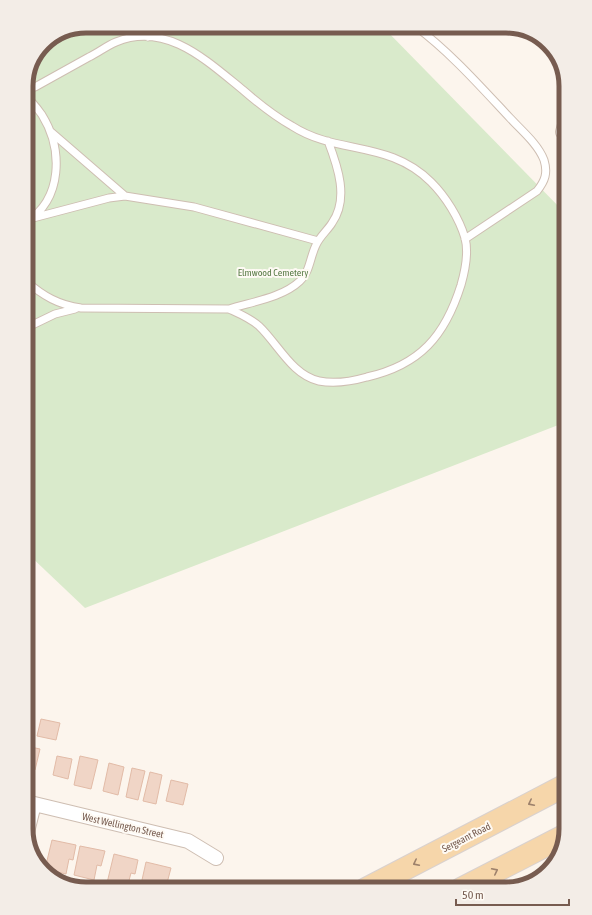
<svg xmlns="http://www.w3.org/2000/svg" width="592" height="915" font-family="'Asap Condensed',sans-serif">
  <style>
    .green { fill: #d9eacb }
    .building { fill: #f0d5c6; stroke: #e2bba7 }
    .lines { fill: none; stroke-linecap: round; stroke-linejoin: round }
    .lane-casing { stroke: #cebeb2; stroke-width: 9 }
    .street-casing { stroke: #cebeb2; stroke-width: 16 }
    .primary-casing { stroke: #d9d1ce; stroke-width: 24 }
    .lane { stroke: #fff; stroke-width: 7 }
    .street { stroke: #fff; stroke-width: 14 }
    .primary { stroke: #f6d6aa; stroke-width: 22 }
    .oneway { stroke: #9d816b }
    .labels { text-anchor: middle; stroke-width: 4; stroke-linejoin: round; paint-order: stroke }
    .park-label { font-size: 10px; fill: #5a7c48; stroke: #fefaf4 }
    .street-label { font-size: 10px; fill: #775c50; stroke: #fefaf4 }
    .rim { fill: none; stroke: #775c50; stroke-width: 5 }
  </style>
  <rect width="100%" height="100%" fill="#fcf5ed"/>
  <!-- green -->
  <path class="green" d="M 86,26 L 382,26 L 566,214 L 566,422 L 85,608 L 26,552 L 26,82 L 44,43 Z"/>
  <!-- building -->
  <path class="building" d="M 41,719 L 60,723 L 56,740 L 37,736 Z
    M 26,746 L 40,749 L 35,770 L 26,767 Z
    M 57,756 L 72,759 L 68,779 L 53,775 Z
    M 80,756 L 98,760 L 91,789 L 74,785 Z
    M 109,763 L 124,767 L 118,795 L 103,791 Z
    M 132,768 L 145,771 L 138,800 L 126,797 Z
    M 150,772 L 162,775 L 156,804 L 143,801 Z
    M 171,780 L 188,784 L 183,805 L 166,801 Z
    M 52,840 L 76,845 L 73,860 L 69,859 L 66,874 L 45,869 Z
    M 80,846 L 105,851 L 101,866 L 97,865 L 94,880 L 74,875 Z
    M 114,854 L 138,860 L 135,874 L 131,873 L 127,888 L 107,883 Z
    M 146,862 L 171,868 L 167,883 L 163,882 L 162,889 L 140,889 Z
    M 48,874 L 62,877 L 61,882 L 53,879 Z"/>
  <g class="lines">
    <defs>
      <path id="lane" d="M 415,26 C 450,52 480,86 510,118 C 521,130 538,144 544,160 C 548,173 545,181 537,191 L 465,239
        M 148,37 L 166,26
        M 51,132 L 125,196
        M 33,218 L 109,198 L 125,196 L 194,207 L 318,241
        M 26,222 C 63,199 63,149 42,115 C 37,108 33,102 26,97
        M 26,281 C 43,296 59,305 81,308 L 229,309 C 240,314 250,318 259,326 C 278,344 292,375 319,381 C 334,384 353,381 367,377 C 420,365 445,336 461,285 C 465,271 469,253 465,238 C 459,218 446,197 431,182 C 389,140 337,155 292,126 C 274,116 258,103 243,90 C 207,61 166,21 116,42 C 106,46 98,53 89,57 C 71,67 53,77 35,87 L 26,88
        M 229,309 C 251,302 282,298 300,281 C 310,272 310,257 316,245 C 320,236 327,231 332,223 C 349,199 338,167 328,141
        M 26,328 L 55,314 L 75,309"/>
      <path id="street" d="M 563,132 L 566,121
        M 26,802 L 188,841 L 216,858
        M 27,832 L 34,804"/>
      <path id="primary" d="M 366,889 L 566,785
        M 461,889 L 564,836"/>
    </defs>
    <!-- lane casing -->
    <use href="#lane" class="lane-casing"/>
    <!-- street casing -->
    <use href="#street" class="street-casing"/>
    <!-- primary casing -->
    <use href="#primary" class="primary-casing"/>
    <!-- lane -->
    <use href="#lane" class="lane"/>
    <!-- street -->
    <use href="#street" class="street"/>
    <!-- primary -->
    <use href="#primary" class="primary"/>
  </g>
  <!-- one-way arrows -->
  <defs><path id="oneway-chevron" d="M-2-3.5L2.5 0L-2 3.5" fill="none" stroke-width="1.6" stroke-linecap="round" stroke-linejoin="round"/></defs>
  <g class="oneway">
    <use href="#oneway-chevron" transform="translate(531 803) rotate(153)"/>
    <use href="#oneway-chevron" transform="translate(416 863) rotate(153)"/>
    <use href="#oneway-chevron" transform="translate(495 871) rotate(-27)"/>
  </g>
  <g class="labels">
    <!-- park labels -->
    <g class="park-label">
      <text x="273" y="276">Elmwood Cemetery</text>
    </g>
    <!-- street labels -->
    <g class="street-label">
      <text transform="translate(123 825) rotate(13)" y="4">West Wellington Street</text>
      <text transform="translate(466 837) rotate(-27)" y="4">Sergeant Road</text>
    </g>
  </g>
  <!-- crop -->
  <path d="M0 0H592V915H0ZM86 33H506A53 53 0 0 1 559 86V829A53 53 0 0 1 506 882H86A53 53 0 0 1 33 829V86A53 53 0 0 1 86 33Z" fill="#f3ede7" fill-rule="evenodd"/>
  <path class="rim" d="M86 33H506A53 53 0 0 1 559 86V829A53 53 0 0 1 506 882H86A53 53 0 0 1 33 829V86A53 53 0 0 1 86 33Z"/>
  <!-- scale -->
  <path d="M456 899v6h113v-6" fill="none" stroke="#775c50" stroke-width="2"/>
  <text x="462" y="899" font-size="12" fill="#775c50" stroke="#fefaf4" stroke-width="3" paint-order="stroke">50 m</text>
</svg>
